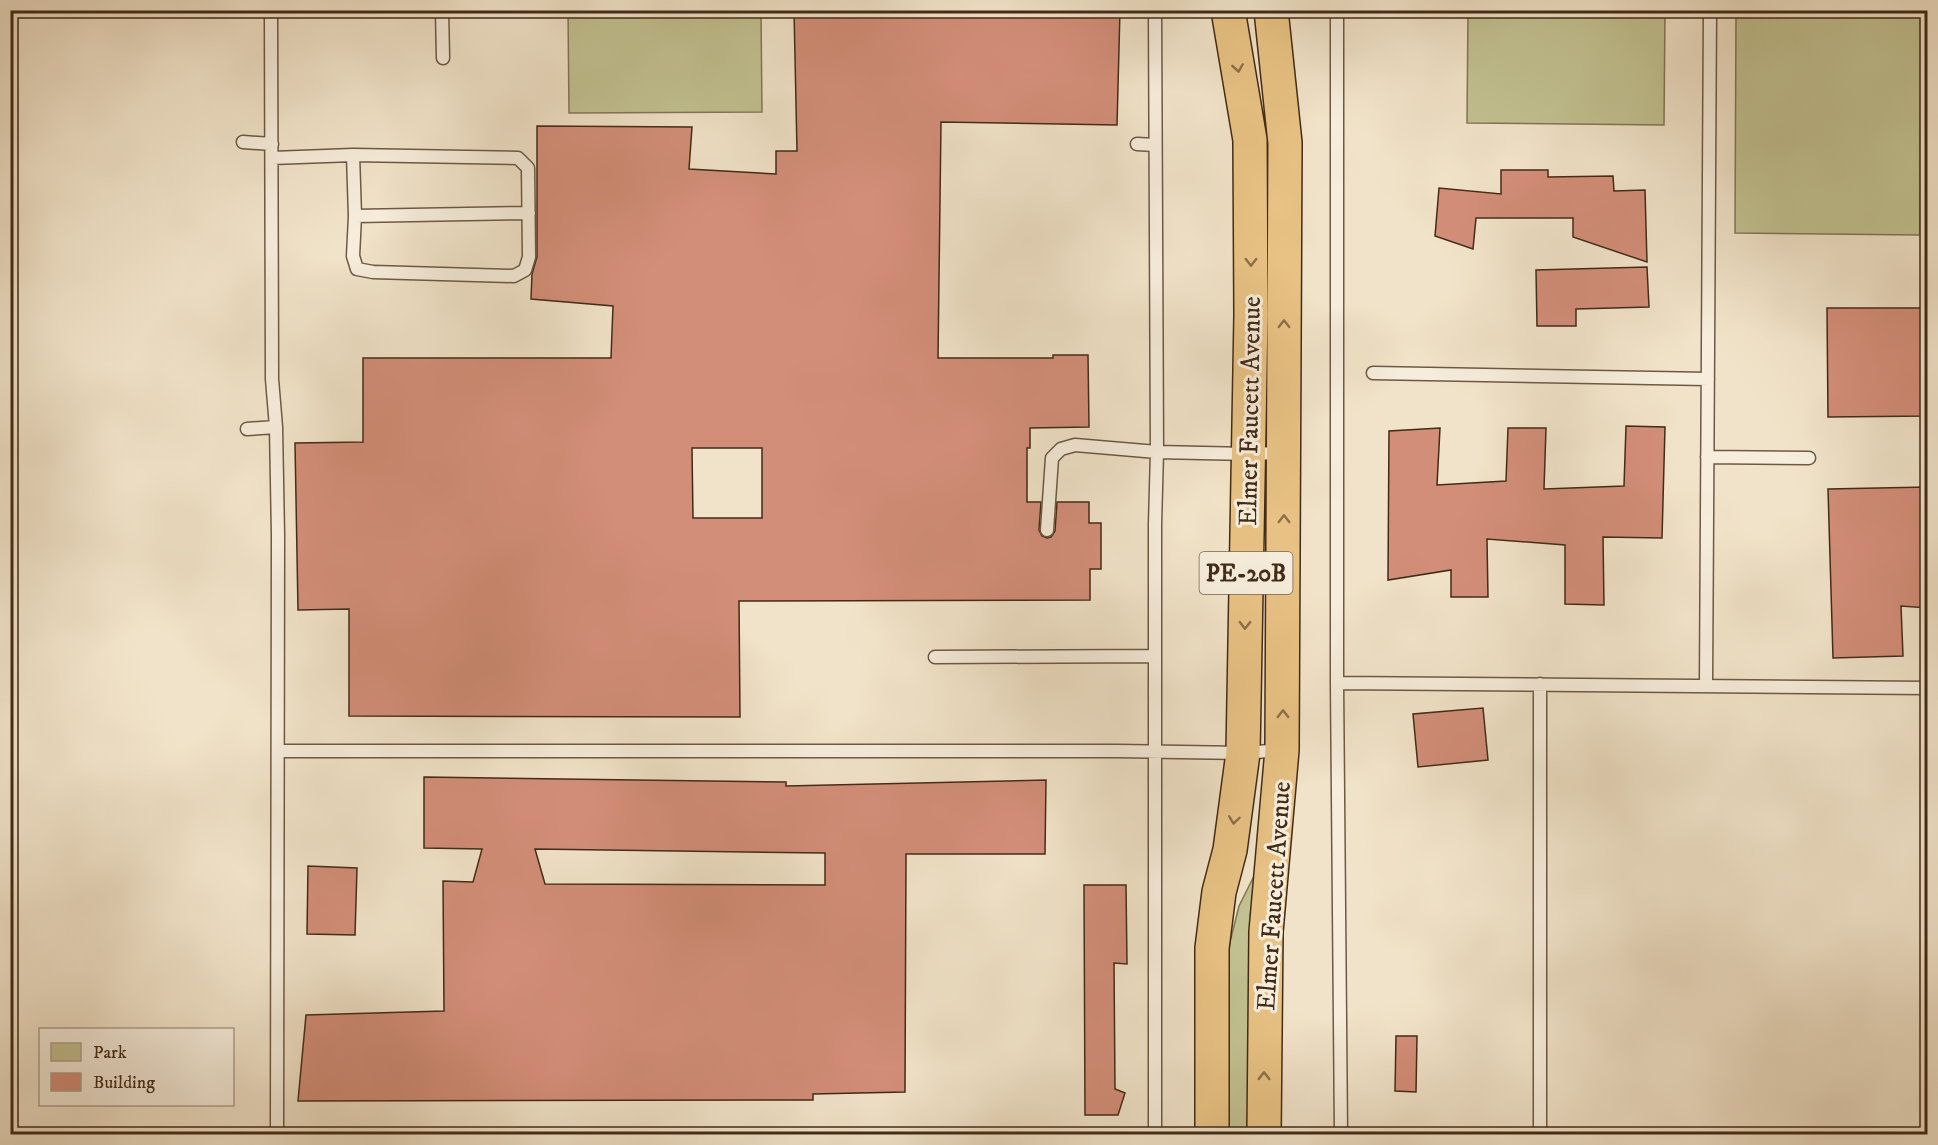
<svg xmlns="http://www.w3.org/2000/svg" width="1938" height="1145" font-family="'IM FELL DW Pica',serif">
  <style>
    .green { fill: #c2c191; stroke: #827654; stroke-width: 1.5 }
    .building { fill: #d38e79; stroke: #422b16; stroke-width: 1.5; fill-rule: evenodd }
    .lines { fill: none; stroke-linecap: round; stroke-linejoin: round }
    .service-casing { stroke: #6e5943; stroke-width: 15 }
    .trunk-casing { stroke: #422b16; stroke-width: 36 }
    .service { stroke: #f6eddc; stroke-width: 12 }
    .trunk { stroke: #e8c284; stroke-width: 33 }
    .oneway { stroke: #8d6f48 }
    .labels { text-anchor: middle; stroke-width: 6; stroke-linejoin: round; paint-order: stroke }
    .shield { fill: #f6eddc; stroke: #786551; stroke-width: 1.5 }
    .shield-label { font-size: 24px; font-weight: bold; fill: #422b16 }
    .street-label { font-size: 26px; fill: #422b16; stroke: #f6eddc }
  </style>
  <rect width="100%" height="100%" fill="#f1e3c9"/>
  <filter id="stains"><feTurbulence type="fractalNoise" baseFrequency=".00333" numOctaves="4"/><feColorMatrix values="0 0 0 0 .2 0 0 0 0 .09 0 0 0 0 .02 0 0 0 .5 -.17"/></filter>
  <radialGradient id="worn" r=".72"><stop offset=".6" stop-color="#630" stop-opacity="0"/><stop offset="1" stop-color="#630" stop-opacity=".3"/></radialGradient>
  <!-- green -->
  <path class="green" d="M 568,11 L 761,11 L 762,112 L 569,113 Z
    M 1468,11 L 1665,11 L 1664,125 L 1467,123 Z
    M 1736,11 L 1921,11 L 1920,235 L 1735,233 Z
    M 1255,874 L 1247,1134 L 1225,1134 L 1226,958 L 1239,906 Z"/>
  <!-- building -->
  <path class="building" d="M 794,10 L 1120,10 L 1117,125 L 941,122 L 938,358 L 1053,358 L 1053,355 L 1088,355 L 1089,427 L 1030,428 L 1030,448 L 1027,448 L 1027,502 L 1041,502 L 1039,530 L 1042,536 L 1047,538 L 1051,537 L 1055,531 L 1057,502 L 1089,502 L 1089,523 L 1101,523 L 1101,569 L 1090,569 L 1090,600 L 739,601 L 740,717 L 349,716 L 349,609 L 298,610 L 295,443 L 363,442 L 363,358 L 611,358 L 613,306 L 531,299 L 532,274 L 537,257 L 537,126 L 692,127 L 689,169 L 776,174 L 776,151 L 797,151 ZM 692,448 L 762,448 L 762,518 L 693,518 Z
    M 1501,170 L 1548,170 L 1548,177 L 1613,176 L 1614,191 L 1645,190 L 1647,262 L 1573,237 L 1573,218 L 1476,218 L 1473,249 L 1435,236 L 1439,188 L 1501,194 Z
    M 1647,267 L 1649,307 L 1576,309 L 1576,326 L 1537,326 L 1536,270 Z
    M 1827,308 L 1928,308 L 1928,416 L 1828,417 Z
    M 1626,426 L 1665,427 L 1662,538 L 1603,537 L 1604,605 L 1565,604 L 1565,545 L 1487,539 L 1488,597 L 1451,597 L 1451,570 L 1388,580 L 1389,431 L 1440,428 L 1437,485 L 1506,481 L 1508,428 L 1546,428 L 1544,489 L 1624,486 Z
    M 1928,487 L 1928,608 L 1901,606 L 1903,656 L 1833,658 L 1828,489 Z
    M 1483,708 L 1488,760 L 1418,767 L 1413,714 Z
    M 424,777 L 786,782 L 786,786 L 1046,780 L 1045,854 L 906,854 L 905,1092 L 813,1094 L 813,1100 L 298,1101 L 306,1015 L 444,1011 L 443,881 L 473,882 L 482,849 L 424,848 ZM 535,849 L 825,853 L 825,885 L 545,884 Z
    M 308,866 L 357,868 L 355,935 L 307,934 Z
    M 1084,885 L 1126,885 L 1127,964 L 1114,963 L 1115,1089 L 1125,1093 L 1118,1115 L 1085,1115 Z
    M 1396,1036 L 1417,1036 L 1416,1092 L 1395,1091 Z"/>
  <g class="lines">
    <defs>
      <path id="service" d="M 442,10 L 443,58
        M 1337,10 L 1337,683 L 1928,688
        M 243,142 L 272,144
        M 1137,144 L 1155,145
        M 272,158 L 353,155 L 518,158 L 528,168 L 529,257 L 525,270 L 514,276 L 373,272 L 357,269 L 353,256 L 355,216 L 353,155
        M 355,216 L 529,213
        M 1373,373 L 1708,379
        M 276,427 L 278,535 L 277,1134
        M 247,429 L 276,427 L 272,379 L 271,10
        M 1707,457 L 1809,458
        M 1047,530 L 1052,458 L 1061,449 L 1075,445 L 1157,452 L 1248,454 L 1283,453
        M 935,657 L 1155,656
        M 1337,683 L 1341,1134
        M 1540,684 L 1540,1134
        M 1706,685 L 1710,10
        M 278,751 L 1117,751 L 1243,753 L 1281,750
        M 1155,1134 L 1155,524 L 1157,452 L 1155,10"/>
      <path id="trunk" d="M 1212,1134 L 1212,948 L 1219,892 L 1230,850 L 1243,753 L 1251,315 L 1250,140 L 1228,10
        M 1264,1134 L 1266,932 L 1282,750 L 1285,143 L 1271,10"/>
    </defs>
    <!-- service casing -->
    <use href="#service" class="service-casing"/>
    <!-- trunk casing -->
    <use href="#trunk" class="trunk-casing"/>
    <!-- service -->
    <use href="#service" class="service"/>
    <!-- trunk -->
    <use href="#trunk" class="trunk"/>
  </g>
  <!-- one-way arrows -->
  <defs><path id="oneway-chevron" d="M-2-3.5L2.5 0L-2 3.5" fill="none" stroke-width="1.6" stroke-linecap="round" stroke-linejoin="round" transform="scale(1.5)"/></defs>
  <g class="oneway">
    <use href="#oneway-chevron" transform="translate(1238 68) rotate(81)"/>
    <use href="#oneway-chevron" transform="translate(1251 262) rotate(90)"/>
    <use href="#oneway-chevron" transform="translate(1284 324) rotate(-90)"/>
    <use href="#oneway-chevron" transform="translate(1284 519) rotate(-90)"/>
    <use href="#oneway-chevron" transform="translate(1245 625) rotate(91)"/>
    <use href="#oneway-chevron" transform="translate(1283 714) rotate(-90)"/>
    <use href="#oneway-chevron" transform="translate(1234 820) rotate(98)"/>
    <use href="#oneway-chevron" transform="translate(1264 1076) rotate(-90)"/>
  </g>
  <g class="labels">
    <!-- shield labels -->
    <rect class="shield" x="1199.5" y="552" width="93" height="42" rx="4.5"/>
    <g class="shield-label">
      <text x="1246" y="581">PE-20B</text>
    </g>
    <!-- street labels -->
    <g class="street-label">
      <text transform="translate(1249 411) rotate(-89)" y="9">Elmer Faucett Avenue</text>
      <text transform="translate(1273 896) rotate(-86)" y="9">Elmer Faucett Avenue</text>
    </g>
  </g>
  <!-- margin -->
  <rect width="1938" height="1145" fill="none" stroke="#f1e3c9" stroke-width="36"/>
  <rect x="12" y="12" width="1914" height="1121" fill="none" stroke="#422b16" stroke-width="3"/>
  <rect x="18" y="18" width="1902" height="1109" fill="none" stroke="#422b16" stroke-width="1.5"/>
  <!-- legend -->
  <rect x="39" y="1028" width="195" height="78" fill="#f6eddc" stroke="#ae9f8d" stroke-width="1.5"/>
  <rect x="51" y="1043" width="30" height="18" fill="#c2c191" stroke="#ae9f8d" stroke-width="1.5"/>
  <text x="93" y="1058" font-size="18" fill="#422b16">Park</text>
  <rect x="51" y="1073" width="30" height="18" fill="#d38e79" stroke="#ae9f8d" stroke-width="1.5"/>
  <text x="93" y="1088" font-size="18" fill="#422b16">Building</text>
  <rect width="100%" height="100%" filter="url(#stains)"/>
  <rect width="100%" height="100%" fill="url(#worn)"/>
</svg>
